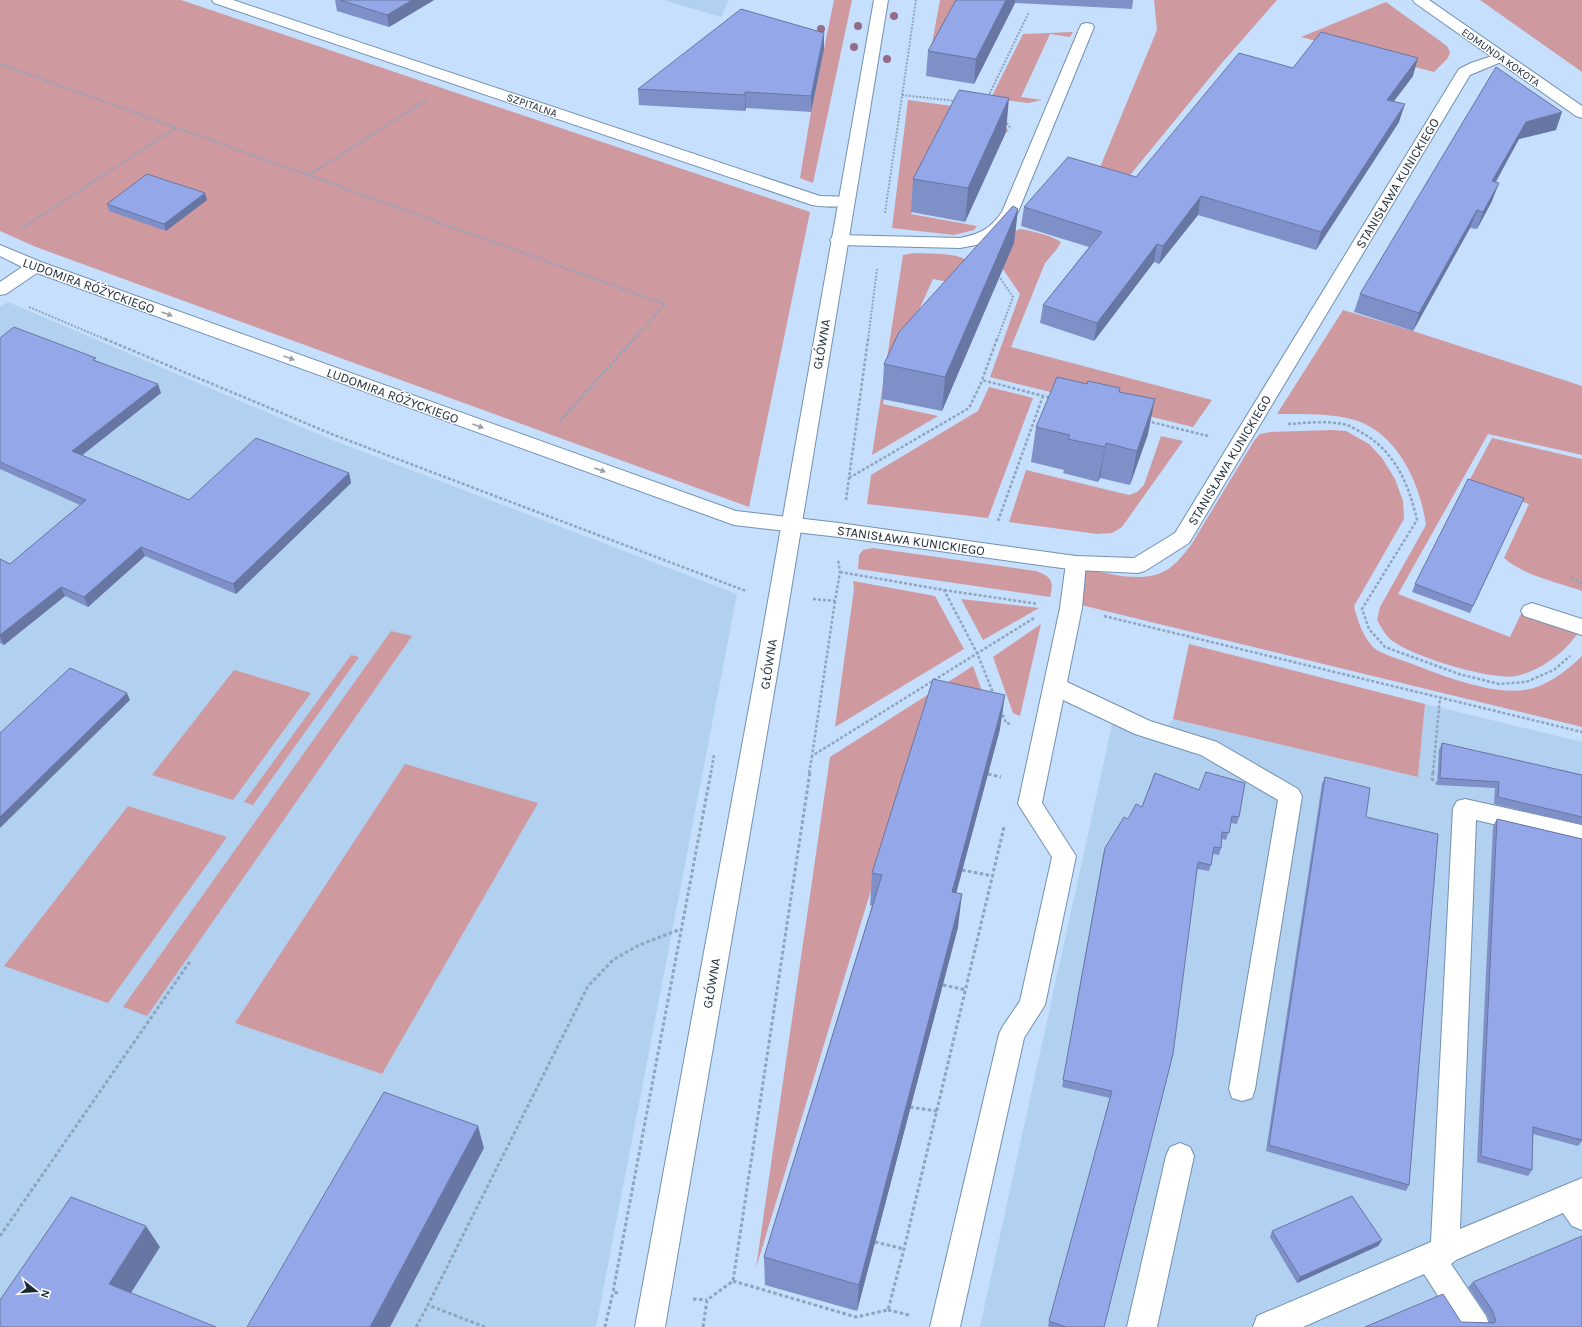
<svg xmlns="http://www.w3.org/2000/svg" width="1582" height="1327" font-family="Karla,sans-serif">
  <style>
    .built { fill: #b2d0f0 }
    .green { fill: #cf99a0 }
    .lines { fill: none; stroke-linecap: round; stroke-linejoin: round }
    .lane-casing { stroke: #7291b2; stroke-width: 2 }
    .street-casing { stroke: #7291b2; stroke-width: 2 }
    .secondary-casing { stroke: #7291b2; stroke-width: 2 }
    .path-far2 { stroke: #8fa5bd; stroke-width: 2; stroke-dasharray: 2 1.5; stroke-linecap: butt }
    .path-far1 { stroke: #8fa5bd; stroke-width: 2.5; stroke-dasharray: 3 2; stroke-linecap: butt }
    .path { stroke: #8fa5bd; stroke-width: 3; stroke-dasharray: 3.5 2.5; stroke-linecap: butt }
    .lane { fill: #fff; fill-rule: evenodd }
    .street { fill: #fff; fill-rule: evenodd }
    .secondary { fill: #fff; fill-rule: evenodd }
    .tree { fill: #946c88 }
    .wall { fill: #7f90c8 }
    .shaded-wall { fill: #6876a3 }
    .building { fill: #94a8e9; stroke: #6876a3 }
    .oneway { fill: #999fa5 }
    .labels { text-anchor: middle; stroke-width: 3; stroke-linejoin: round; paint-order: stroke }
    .far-street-label { font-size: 11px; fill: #1c2936; stroke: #fdfdfd }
    .street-label { font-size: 13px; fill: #1c2936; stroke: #fdfdfd }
  </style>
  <rect width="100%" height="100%" fill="#c5dffc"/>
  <!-- built -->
  <path class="built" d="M 664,0 L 729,0 L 721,17 Z
    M 8,302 L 332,440 L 737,594 L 596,1327 L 0,1327 L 0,307 Z
    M 1425,704 L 1582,742 L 1582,1327 L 980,1327 L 1113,720 L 1162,740 L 1167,726 L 1173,719 L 1418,777 Z"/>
  <!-- green -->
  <path class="green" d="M 0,0 L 181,0 L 810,212 L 749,507 L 36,247 L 0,231 Z
    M 834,0 L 852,0 L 813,183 L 800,178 L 811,112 Z
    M 940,0 L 961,0 L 929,60 Z
    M 1154,0 L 1277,0 L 1221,64 L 1126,180 L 1098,172 L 1157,30 Z
    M 1480,0 L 1582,0 L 1582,72 Z
    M 1386,2 L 1447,46 L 1450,52 L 1448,58 L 1434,72 L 1301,37 Z
    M 1073,32 L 1070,37 L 1050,34 L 1021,97 L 1042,100 L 1028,103 L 991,98 L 1023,34 Z
    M 908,100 L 996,112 L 1009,132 L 956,123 L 911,214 L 977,226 L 974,230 L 954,235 L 892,228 Z
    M 1020,229 C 1033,231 1050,235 1061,242 L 1057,249 L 1045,263 L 1011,347 L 1212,400 L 1193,427 L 990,377 L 1020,294 L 989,249 L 1013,232 Z
    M 914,253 C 929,254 957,252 970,262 C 978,268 984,281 990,290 L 933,279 L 889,376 L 883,404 L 938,416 L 872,455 L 903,255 Z
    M 1343,310 L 1413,331 L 1582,386 L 1582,455 L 1488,434 L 1398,594 L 1510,637 L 1521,614 L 1578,633 C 1564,653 1540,671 1516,676 C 1492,681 1406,655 1389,638 C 1384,633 1380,625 1377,620 L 1380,607 L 1426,525 C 1420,482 1396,430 1351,419 C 1327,413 1302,414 1277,414 Z
    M 989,387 L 1033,398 L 988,518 L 867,504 L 871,475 L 978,411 Z
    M 1332,430 L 1346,431 L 1369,444 L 1382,458 L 1395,479 L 1403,501 L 1404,519 L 1354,606 C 1357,620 1363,636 1373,647 C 1379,653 1398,659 1407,662 C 1442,675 1499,700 1537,687 C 1553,681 1570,668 1582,656 L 1582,727 L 1077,604 L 1083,568 C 1107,573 1141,584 1165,571 C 1175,566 1184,554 1191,545 L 1254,441 L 1260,434 L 1270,432 Z
    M 1161,436 L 1183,441 L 1122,527 L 1112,533 L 1097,534 L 1009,522 L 1026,470 L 1129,495 L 1137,492 L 1144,485 Z
    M 1492,438 L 1582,459 L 1582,591 C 1556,582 1525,576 1504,558 L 1529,504 L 1468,483 Z
    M 873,548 L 1036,571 C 1052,577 1054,581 1050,597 L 858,569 L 859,555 L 863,550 Z
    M 853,581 L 935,596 L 964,649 L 835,727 L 854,589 Z
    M 961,599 L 1039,608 L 983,640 Z
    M 1041,624 L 1020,716 L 1013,713 L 993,657 Z
    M 391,631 L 412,636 L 147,1016 L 123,1007 Z
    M 1189,644 L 1425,704 L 1418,777 L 1173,719 Z
    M 351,655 L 359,657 L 253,805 L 244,802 Z
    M 973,666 L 992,719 L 927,706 L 756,1268 L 830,757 Z
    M 234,670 L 311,693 L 233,800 L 152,775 Z
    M 405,764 L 538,803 L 382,1074 L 235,1023 Z
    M 128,806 L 227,837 L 108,1003 L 4,966 Z"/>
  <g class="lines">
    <defs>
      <path id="lane" d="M 1087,23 L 1092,24 L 1094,27 L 1018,212 L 1006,231 L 987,243 L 960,248 L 839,245 L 833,244 L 830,240 L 833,236 L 839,235 L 960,238 C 980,234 990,229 1002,212 L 1080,27 L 1082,24 Z
        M 1076,556 L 1083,558 L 1086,563 L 1082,608 L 1067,682 L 1150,721 L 1217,742 L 1298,789 L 1302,796 L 1255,1089 L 1252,1098 L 1242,1101 L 1232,1098 L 1229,1089 L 1278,800 L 1201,755 L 1135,734 L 1063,700 L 1042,803 L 1076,856 L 1045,1005 L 1024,1038 L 960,1327 L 930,1327 L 999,1034 L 1003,1026 L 1020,1001 L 1052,857 L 1018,804 L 1060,608 L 1066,563 L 1069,558 Z
        M 1465,799 L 1582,825 L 1582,845 L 1476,820 L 1460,1229 L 1582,1178 L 1582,1230 L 1572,1226 L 1563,1213 L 1456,1260 L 1451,1264 L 1486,1316 L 1490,1327 L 1458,1327 L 1424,1274 L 1303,1327 L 1253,1327 L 1257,1316 L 1431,1242 L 1453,808 L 1457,801 Z
        M 1180,1143 L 1190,1147 L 1194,1156 L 1157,1327 L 1127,1327 L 1166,1156 L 1170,1147 Z"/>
      <path id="street" d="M 212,0 L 233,0 L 820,196 L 852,197 L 854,201 L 852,205 C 840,207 824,207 812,205 L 214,3 Z
        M 1501,53 L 1506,54 L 1508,57 L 1506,60 L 1470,75 L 1189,543 L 1145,571 L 1138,573 L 1076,570 L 839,537 L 734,525 L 37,273 L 6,294 L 0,295 L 0,282 L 22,267 L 0,256 L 0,245 L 41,262 L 736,511 L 839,523 L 1076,556 L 1134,558 L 1175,533 L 1459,69 L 1471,63 Z
        M 1532,603 L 1582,619 L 1582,635 L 1524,616 L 1521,611 L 1524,606 Z"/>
      <path id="secondary" d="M 874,0 L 888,0 L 777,675 L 665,1327 L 635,1327 L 755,675 Z
        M 1413,0 L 1429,0 L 1582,106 L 1582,118 L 1576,116 L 1415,3 Z"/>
    </defs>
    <!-- lane casing -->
    <use href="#lane" class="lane-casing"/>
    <!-- street casing -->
    <use href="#street" class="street-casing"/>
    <!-- secondary casing -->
    <use href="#secondary" class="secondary-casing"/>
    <!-- path-far2 -->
    <path class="path-far2" d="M 0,64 L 665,304 L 633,340
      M 902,95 L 955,101
      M 988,97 L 1029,12
      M 1005,120 L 1011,129
      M 309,175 L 428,99
      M 885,213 L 916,0
      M 21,229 L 176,128
      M 29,307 L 107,340
      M 868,340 L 877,269
      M 997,340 L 1013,297 L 998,275"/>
    <!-- path-far1 -->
    <path class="path-far1" d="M 105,339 L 334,435 L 746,591
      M 997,339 L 982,380 L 1051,398
      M 1147,421 L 1208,436
      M 559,422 L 634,339
      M 1288,424 C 1307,423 1328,420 1347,425 C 1353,427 1360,432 1366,435 C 1397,455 1409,486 1417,520 L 1362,609 L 1369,629 L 1385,647 L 1459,674 L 1499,684 L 1526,682 L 1554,670 L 1570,656
      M 849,478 L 969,408 L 982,381
      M 846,500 L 868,339
      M 998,521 L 1043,396
      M 840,572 L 944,590 L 977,653 L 994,695
      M 1571,578 L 1582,583
      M 944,590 L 1038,604
      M 813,599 L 835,601 L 840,572 L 838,560
      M 835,601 L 812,756 L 1034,618
      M 1104,616 L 1582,732
      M 1001,710 L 1006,723 L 1012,724
      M 711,773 L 714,755
      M 809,773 L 812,756
      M 1433,773 L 1440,697"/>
    <!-- path -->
    <path class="path" d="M 1433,772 L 1432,779 L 1439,785
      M 988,774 L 1001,777
      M 962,870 L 993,876
      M 943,985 L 966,990
      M 910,1107 L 937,1111
      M 0,1236 L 191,960
      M 875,1242 L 904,1249
      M 733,1281 L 856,1317 L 888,1310 L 904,1249 L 1004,827
      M 618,1293 L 613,1292 L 711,772
      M 693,1299 L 707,1300
      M 888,1310 L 909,1315
      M 416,1327 L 428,1305
      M 485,1327 L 428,1305 L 588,986 L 613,960 L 639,945 L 681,929
      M 605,1327 L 613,1292
      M 703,1327 L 707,1300 L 733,1281 L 810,772"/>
    <!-- lane -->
    <use href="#lane" class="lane"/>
    <!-- street -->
    <use href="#street" class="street"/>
    <!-- secondary -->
    <use href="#secondary" class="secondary"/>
  </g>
  <!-- trees -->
  <g class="tree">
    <circle cx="894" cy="16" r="4"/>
    <circle cx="858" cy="26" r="4"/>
    <circle cx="821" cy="29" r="4"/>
    <circle cx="854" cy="47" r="4"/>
    <circle cx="887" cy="59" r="4"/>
  </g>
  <!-- wall -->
  <path class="wall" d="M 335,0 L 434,0 L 389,27 L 337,11 Z
    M 956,0 L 1133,0 L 1132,9 L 1015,3 L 974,84 L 926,76 L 928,51 Z
    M 824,49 L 811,112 L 746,108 L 745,111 L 639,105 L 638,89 Z
    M 1496,67 L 1556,130 L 1519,139 L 1496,182 L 1492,201 L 1477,229 L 1470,228 L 1413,331 L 1354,312 L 1360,294 Z
    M 1293,68 L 1413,76 L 1394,101 L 1399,122 L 1316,250 L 1198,215 L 1159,264 L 1154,262 L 1094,341 L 1040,323 L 1043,305 L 1089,247 L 1021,226 L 1024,207 L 1136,177 Z
    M 1006,132 L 965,222 L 911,212 L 913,179 Z
    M 205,193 L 207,200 L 166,231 L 109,211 L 107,204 Z
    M 1018,209 L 1014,243 L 942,411 L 882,399 L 884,364 Z
    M 0,338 L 97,361 L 161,393 L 82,455 L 189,500 L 349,473 L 351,483 L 236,594 L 145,556 L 88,607 L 65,596 L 4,645 L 0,643 L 0,559 L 10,564 L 80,505 L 0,469 Z
    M 1120,392 L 1148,434 L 1130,485 L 1100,478 L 1098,482 L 1063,473 L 1064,470 L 1031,462 L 1036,427 Z
    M 1524,498 L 1470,613 L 1412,592 L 1415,584 Z
    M 1000,729 L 956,893 L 958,927 L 857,1311 L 765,1285 L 764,1257 L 872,906 L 870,905 L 872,873 Z
    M 1442,743 L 1582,775 L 1582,825 L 1494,804 L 1495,788 L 1437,785 L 1439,750 Z
    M 1155,773 L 1239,817 L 1237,824 L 1231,823 L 1226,840 L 1222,839 L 1221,848 L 1219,855 L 1213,854 L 1211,865 L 1209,871 L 1197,869 L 1104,1327 L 1050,1327 L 1048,1326 L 1110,1098 L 1062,1087 L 1103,855 L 1105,848 L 1128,819 L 1142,807 Z
    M 1325,777 L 1409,1185 L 1406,1191 L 1266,1151 L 1322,784 Z
    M 1497,819 L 1582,839 L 1582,1141 L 1578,1146 L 1533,1134 L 1532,1170 L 1528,1176 L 1477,1162 L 1493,826 Z
    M 1272,1231 L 1382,1240 L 1378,1246 L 1297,1283 L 1270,1237 Z
    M 1473,1282 L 1582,1327 L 1461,1322 L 1490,1323 L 1487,1315 L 1468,1287 Z"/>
  <!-- shaded-wall -->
  <path class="shaded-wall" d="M 412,0 L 434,0 L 389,27 L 387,15 Z
    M 1006,0 L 1015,0 L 1015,3 L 974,84 L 976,59 Z
    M 824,33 L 824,49 L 811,112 L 811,96 Z
    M 1418,58 L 1413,76 L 1382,117 L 1387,100 Z
    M 745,92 L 746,108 L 745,111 Z
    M 1009,98 L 1006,132 L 965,222 L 968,188 Z
    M 1405,104 L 1399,122 L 1316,250 L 1321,232 Z
    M 1562,112 L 1556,130 L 1519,139 L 1486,199 L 1492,181 L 1526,122 Z
    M 1499,183 L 1492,201 L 1477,229 L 1483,212 Z
    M 205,193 L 207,200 L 166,231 L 164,224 Z
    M 1201,196 L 1198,215 L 1159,264 L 1163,246 Z
    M 1018,209 L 1014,243 L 942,411 L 945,377 Z
    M 1477,210 L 1470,228 L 1413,331 L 1419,313 Z
    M 1157,244 L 1154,262 L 1094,341 L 1097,323 Z
    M 158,384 L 161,393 L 76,460 L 72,451 Z
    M 1155,399 L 1148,434 L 1130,485 L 1137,451 Z
    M 1106,443 L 1100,478 L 1098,482 L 1105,447 Z
    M 349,473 L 351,483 L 236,594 L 233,584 Z
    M 141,547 L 145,556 L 88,607 L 84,597 Z
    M 61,587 L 65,596 L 4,645 L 0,637 L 0,635 Z
    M 127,693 L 130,700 L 0,828 L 0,817 Z
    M 1005,695 L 1000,729 L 948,924 L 952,892 Z
    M 962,894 L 958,927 L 857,1311 L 859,1285 Z
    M 478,1126 L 484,1148 L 390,1327 L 370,1327 Z
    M 146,1226 L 160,1247 L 124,1304 L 109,1284 Z
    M 1382,1240 L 1378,1246 L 1297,1283 L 1300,1277 Z"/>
  <!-- building -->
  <path class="building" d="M 340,0 L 412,0 L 387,15 Z
    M 956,0 L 1006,0 L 976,59 L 928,51 Z
    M 741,9 L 824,33 L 811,96 L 745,92 L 745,95 L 638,89 Z
    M 1321,32 L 1418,58 L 1387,100 L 1405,104 L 1321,232 L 1201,196 L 1163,246 L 1157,244 L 1097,323 L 1043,305 L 1102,232 L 1024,207 L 1068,157 L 1136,177 L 1239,53 L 1293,68 Z
    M 1496,67 L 1562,112 L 1526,122 L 1492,181 L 1499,183 L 1483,212 L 1477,210 L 1419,313 L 1360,294 Z
    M 959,90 L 1009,98 L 968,188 L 913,179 Z
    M 147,174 L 205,193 L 164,224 L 107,204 Z
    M 1013,206 L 1018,209 L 945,377 L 884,364 L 899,332 Z
    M 14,327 L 96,358 L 93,360 L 158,384 L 72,451 L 189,500 L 256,438 L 349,473 L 233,584 L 141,547 L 84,597 L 61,587 L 0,635 L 0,559 L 10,564 L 86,500 L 0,462 L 0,338 Z
    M 1057,377 L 1087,384 L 1088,381 L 1120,388 L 1119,392 L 1155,399 L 1137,451 L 1106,443 L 1105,447 L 1068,439 L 1070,435 L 1036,427 Z
    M 1468,479 L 1524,498 L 1473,606 L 1415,584 Z
    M 70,668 L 127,693 L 0,817 L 0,733 Z
    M 933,679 L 1005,695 L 952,892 L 962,894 L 859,1285 L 764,1257 L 882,875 L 872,873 Z
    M 1442,743 L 1582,775 L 1582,817 L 1498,797 L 1499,782 L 1440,778 Z
    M 1206,772 L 1245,783 L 1239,817 L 1232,816 L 1229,833 L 1222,832 L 1221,848 L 1214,847 L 1211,865 L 1198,862 L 1173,1054 L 1104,1327 L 1066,1327 L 1049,1321 L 1112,1091 L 1063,1080 L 1105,848 L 1124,817 L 1128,819 L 1136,804 L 1142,807 L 1155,773 L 1199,790 Z
    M 1325,777 L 1370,788 L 1366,817 L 1438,834 L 1409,1185 L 1269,1145 Z
    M 1497,819 L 1582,839 L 1582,1140 L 1533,1127 L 1532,1170 L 1481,1156 Z
    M 384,1092 L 478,1126 L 370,1327 L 247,1327 Z
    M 1352,1196 L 1382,1240 L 1300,1277 L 1272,1231 Z
    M 71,1197 L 146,1226 L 109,1284 L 216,1327 L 0,1327 L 0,1300 Z
    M 1582,1236 L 1582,1327 L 1365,1327 L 1443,1294 L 1461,1322 L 1494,1323 L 1496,1321 L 1492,1310 L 1473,1282 Z"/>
  <!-- one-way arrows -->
  <defs><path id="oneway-solid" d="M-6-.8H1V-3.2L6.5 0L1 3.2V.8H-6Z"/></defs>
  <g class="oneway">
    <use href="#oneway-solid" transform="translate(167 314) rotate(20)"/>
    <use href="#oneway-solid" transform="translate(289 358) rotate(20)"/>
    <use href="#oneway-solid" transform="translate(478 426) rotate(20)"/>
    <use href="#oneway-solid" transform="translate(600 470) rotate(20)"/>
  </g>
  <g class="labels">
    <!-- far-street labels -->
    <g class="far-street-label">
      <text transform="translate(1501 57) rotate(35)" y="4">EDMUNDA KOKOTA</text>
      <text transform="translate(532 105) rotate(19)" y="4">SZPITALNA</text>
    </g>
    <!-- street labels -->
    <g class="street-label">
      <text transform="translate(1397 183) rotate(-59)" y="5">STANISŁAWA KUNICKIEGO</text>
      <text transform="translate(89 285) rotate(20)" y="5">LUDOMIRA RÓŻYCKIEGO</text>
      <text transform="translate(821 344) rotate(-80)" y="5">GŁÓWNA</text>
      <text transform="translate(393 395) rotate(20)" y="5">LUDOMIRA RÓŻYCKIEGO</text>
      <text transform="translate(1229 460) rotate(-59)" y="5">STANISŁAWA KUNICKIEGO</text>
      <text transform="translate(911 540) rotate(8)" y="5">STANISŁAWA KUNICKIEGO</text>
      <text transform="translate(768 664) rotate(-81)" y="5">GŁÓWNA</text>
      <text transform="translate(711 983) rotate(-80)" y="5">GŁÓWNA</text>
    </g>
  </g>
  <!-- north arrow -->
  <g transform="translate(36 1291) rotate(107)" stroke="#fdfdfd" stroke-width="3" paint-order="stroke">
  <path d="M0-3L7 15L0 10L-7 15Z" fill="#1c2936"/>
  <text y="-6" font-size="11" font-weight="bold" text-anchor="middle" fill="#1c2936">N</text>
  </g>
</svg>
